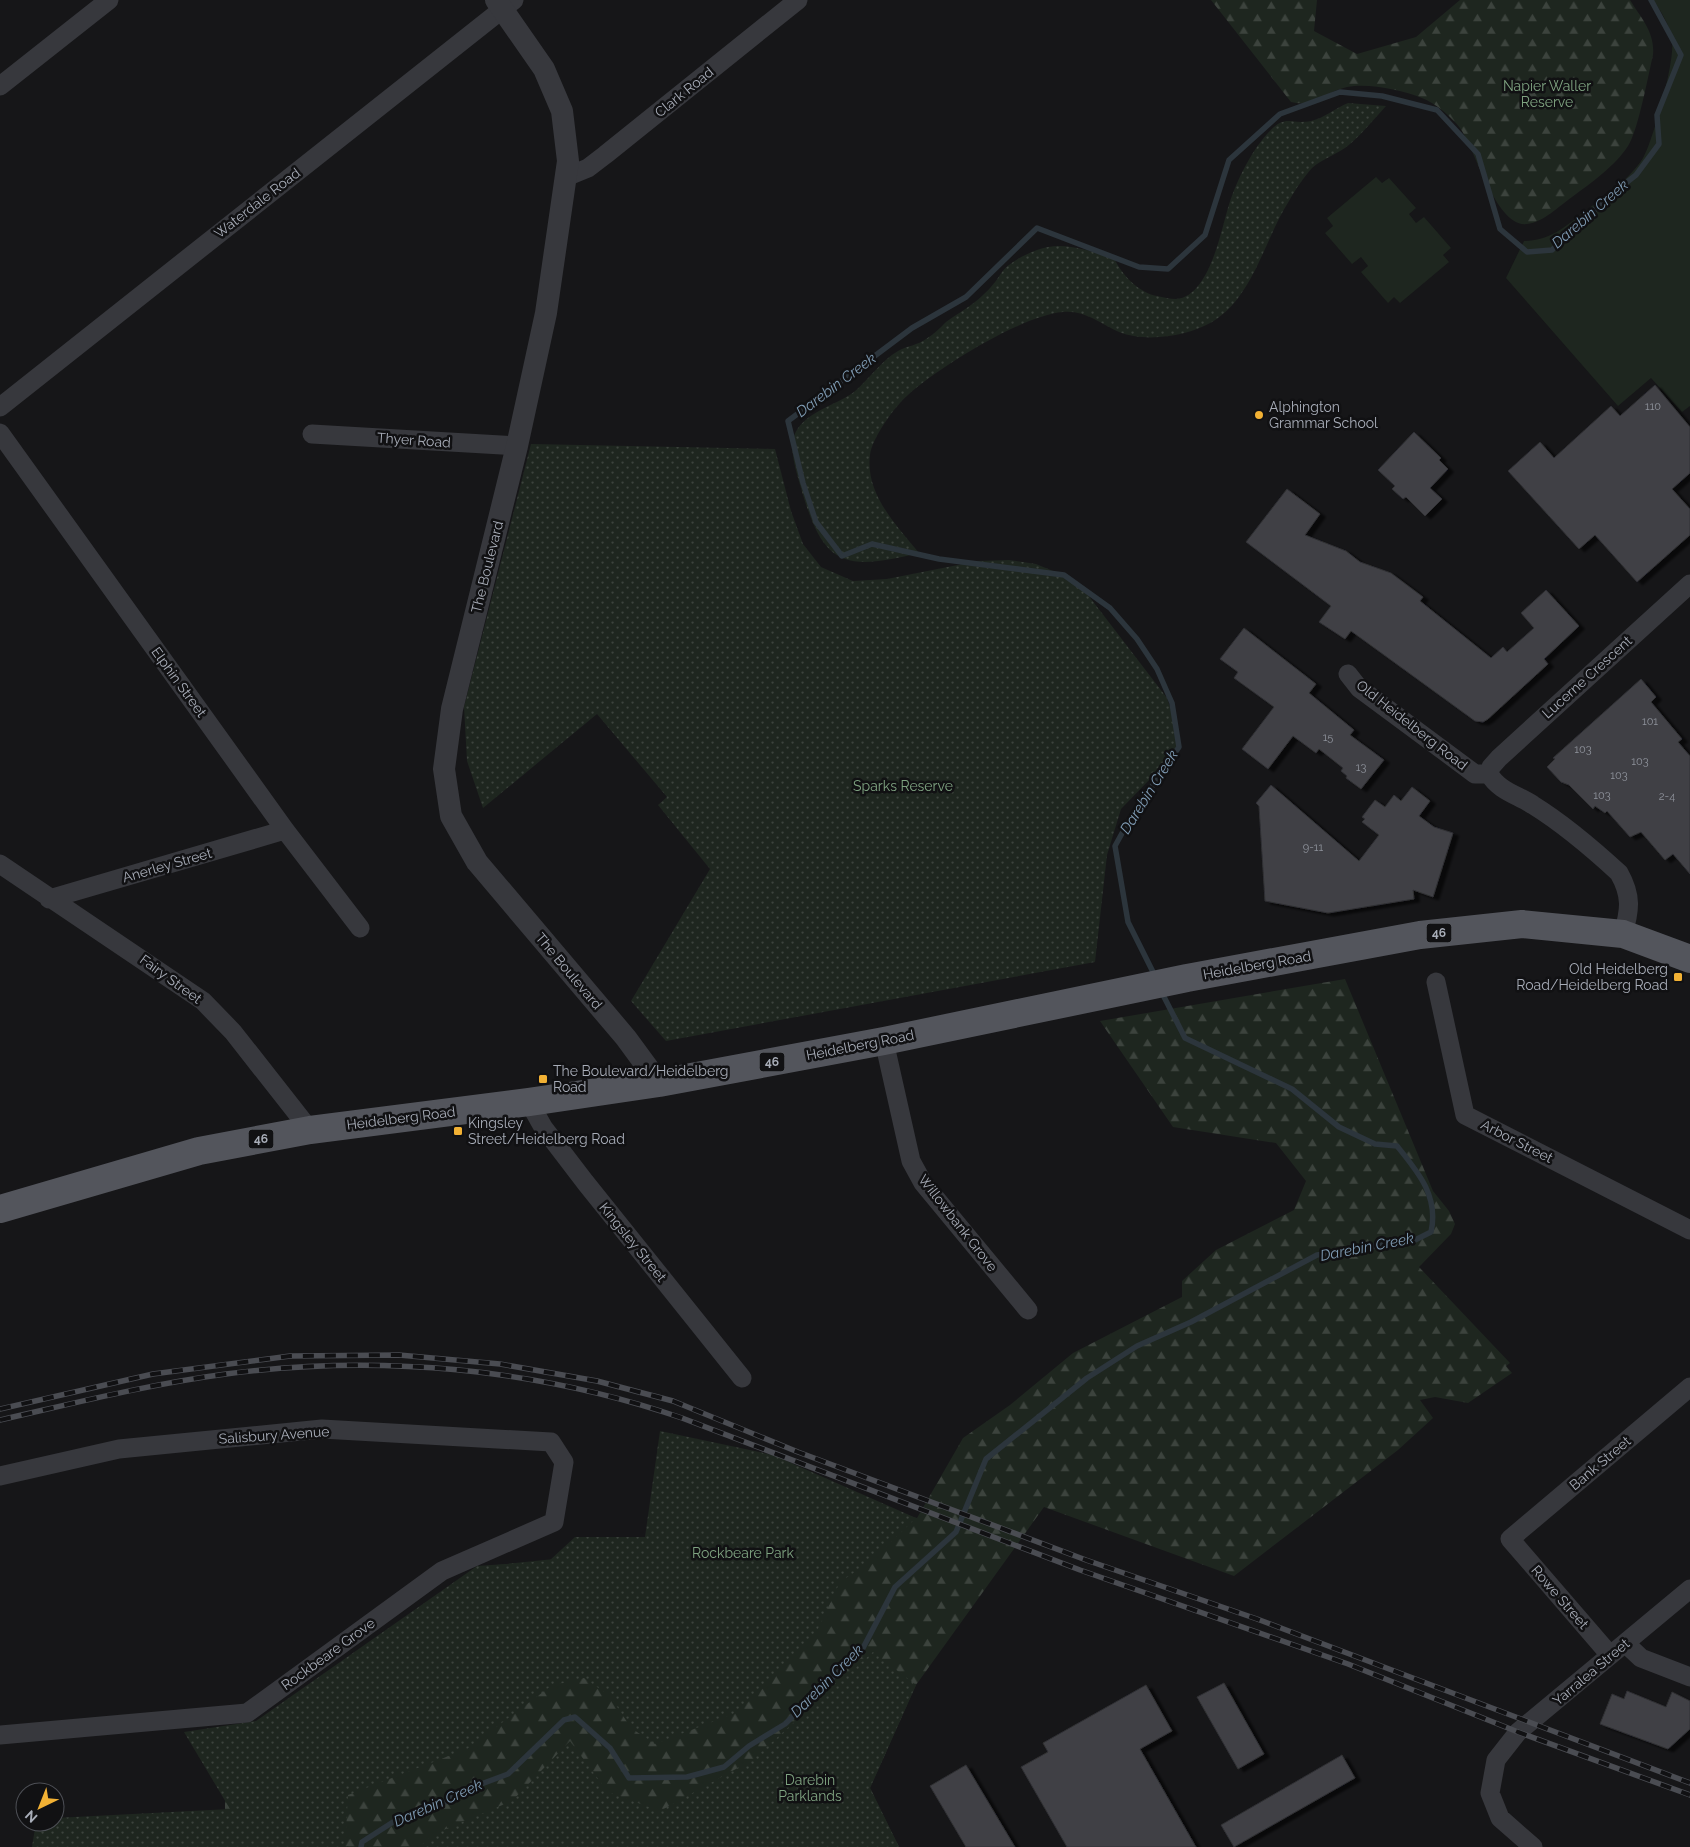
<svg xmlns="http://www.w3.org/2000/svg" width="1690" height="1847" font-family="Raleway,sans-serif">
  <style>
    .grass { fill: #1e261f }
    .forest { fill: url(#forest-firs) }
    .park { fill: url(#park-dots) }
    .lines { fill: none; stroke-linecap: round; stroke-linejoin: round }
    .stream { stroke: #2c353c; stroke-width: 5.5 }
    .building { fill: #404145; stroke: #303034; filter: url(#shadow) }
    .minor { stroke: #37383d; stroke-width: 19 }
    .tertiary { stroke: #37383d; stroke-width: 22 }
    .primary { stroke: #53555c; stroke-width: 28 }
    .rail-casing { stroke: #4a4c52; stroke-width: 5.5 }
    .rail { stroke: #111113; stroke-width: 4; stroke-dasharray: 11; stroke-linecap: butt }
    .poi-dot { fill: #f2b134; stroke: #111113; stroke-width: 2 }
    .labels { text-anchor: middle; stroke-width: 5; stroke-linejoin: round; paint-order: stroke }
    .number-label { font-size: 11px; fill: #8e929b }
    .shield { fill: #111113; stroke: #7b7e86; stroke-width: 1 }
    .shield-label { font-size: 12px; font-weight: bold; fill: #a8adb8 }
    .park-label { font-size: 14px; fill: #7fa381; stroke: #111113 }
    .street-label { font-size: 14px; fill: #a8adb8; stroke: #111113 }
    .poi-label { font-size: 14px; fill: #a8adb8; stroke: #111113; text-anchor: start }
    .water-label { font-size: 15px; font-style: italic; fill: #7f9bb3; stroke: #111113 }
  </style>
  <defs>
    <pattern id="forest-firs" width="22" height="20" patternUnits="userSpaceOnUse" patternTransform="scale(1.25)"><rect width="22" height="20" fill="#1e261f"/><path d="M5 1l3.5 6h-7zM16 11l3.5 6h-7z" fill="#3c433d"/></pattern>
    <pattern id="park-dots" width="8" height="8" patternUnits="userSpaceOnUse" patternTransform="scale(1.25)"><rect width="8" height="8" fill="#1e261f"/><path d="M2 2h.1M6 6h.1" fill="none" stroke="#3c433d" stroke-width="1.8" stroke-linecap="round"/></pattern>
    <filter id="shadow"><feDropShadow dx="5.5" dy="3" stdDeviation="1" flood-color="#0009"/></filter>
  </defs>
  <rect width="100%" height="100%" fill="#161618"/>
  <!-- grass -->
  <path class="grass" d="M 1653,0 L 1690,0 L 1690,406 L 1682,412 L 1651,378 L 1618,406 L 1506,278 L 1524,241 C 1549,241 1565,227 1584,212 C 1603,198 1630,179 1643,158 C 1653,141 1675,61 1672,41 C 1670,25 1662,13 1653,0 Z
    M 1376,177 L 1382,183 L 1389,178 L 1416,208 L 1409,214 L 1416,223 L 1424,217 L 1451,248 L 1443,255 L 1449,262 L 1400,303 L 1394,297 L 1388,303 L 1361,272 L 1368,266 L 1361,257 L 1352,264 L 1325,233 L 1333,226 L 1327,218 Z"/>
  <!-- forest -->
  <path class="forest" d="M 1211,0 L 1317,0 L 1314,31 L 1357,54 L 1416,37 L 1460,0 L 1630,0 C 1641,18 1655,32 1653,55 C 1648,76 1638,131 1628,146 C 1616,165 1590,184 1572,197 C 1559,206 1544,222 1527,224 C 1496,228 1475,148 1460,128 C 1452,117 1435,103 1422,98 C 1401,90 1370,83 1347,87 C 1324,92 1316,108 1291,102 Z
    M 1345,979 L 1433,1191 L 1449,1211 L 1455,1224 L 1451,1234 L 1419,1267 L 1510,1363 L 1506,1366 L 1512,1373 L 1468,1403 L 1435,1397 L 1420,1400 L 1433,1418 L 1398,1450 L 1234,1576 L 1044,1507 L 916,1685 L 870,1788 L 899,1847 L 41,1847 L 225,1816 L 225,1755 L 497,1565 L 651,1549 L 658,1445 L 917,1518 L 963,1438 L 1010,1405 L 1073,1353 L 1182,1297 L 1182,1281 L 1216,1250 L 1294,1210 L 1306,1181 L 1276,1143 L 1173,1127 L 1100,1021 Z"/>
  <!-- park -->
  <path class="park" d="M 1348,103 L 1386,106 C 1374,119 1363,133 1350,144 C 1339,154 1323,158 1312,168 C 1304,177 1295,190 1289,201 C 1265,238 1253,298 1212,322 C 1188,336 1146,343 1119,332 C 1101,324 1085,310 1063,312 C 1023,315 939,367 908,395 C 895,406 872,438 870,455 C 865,494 897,526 919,553 C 842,572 823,565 801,488 C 797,474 789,450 794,436 C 803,412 835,406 854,392 C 869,379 881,361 898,351 C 907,346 918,345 926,339 C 933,335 940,328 946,322 C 958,313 972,306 983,295 C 991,288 996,281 1002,272 C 1008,263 1026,254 1037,250 C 1063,240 1088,251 1114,258 C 1121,274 1139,293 1157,296 C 1163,297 1170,299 1176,299 C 1209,297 1221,231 1228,208 C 1235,184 1250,153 1267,134 C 1286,113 1289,125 1311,121 C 1324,118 1336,108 1348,103 Z
    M 531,444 L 775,449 L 791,511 L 803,544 L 821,567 L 853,581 L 887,579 L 978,561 L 1009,560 L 1036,564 L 1070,578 L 1088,595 L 1167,698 L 1178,731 L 1178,749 L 1171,763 L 1152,777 L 1121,809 L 1107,855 L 1095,962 L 666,1041 L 631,1001 L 710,869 L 658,805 L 667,797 L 597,714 L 483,808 L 467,761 L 464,707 Z
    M 660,1431 L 773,1455 L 916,1518 L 870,1562 L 840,1582 L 816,1633 L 738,1712 L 655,1744 L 631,1728 L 610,1696 L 584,1678 L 551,1686 L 467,1749 L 348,1795 L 345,1847 L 32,1847 L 36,1822 L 55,1822 L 55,1818 L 230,1809 L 184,1732 L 256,1721 L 477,1566 L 549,1561 L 575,1537 L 645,1537 Z
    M 873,1652 L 916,1685 L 870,1788 L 899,1847 L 419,1847 L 434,1834 L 512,1801 L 570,1741 L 608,1792 L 660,1811 L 752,1760 Z"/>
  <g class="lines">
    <!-- stream -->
    <path class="stream" d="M 1156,978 L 1128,922 L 1115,846 L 1131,817 L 1179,747 L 1172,703 L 1157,669 L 1137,639 L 1110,608 L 1064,575 L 939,559 L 872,544 L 842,556 L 816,522 L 803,483 L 788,421 L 912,328 L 966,297 L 1037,228 L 1139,267 L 1168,269 L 1205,235 L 1229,160 L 1280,114 L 1340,92 L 1382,96 L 1437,110 L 1478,154 L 1500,229 L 1527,252 L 1552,250 L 1608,197 L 1636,175 L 1659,144 L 1657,115 L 1681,55 L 1651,0
      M 361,1847 L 362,1842 L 393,1822 L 439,1806 L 460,1792 L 508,1774 L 564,1720 L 575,1717 L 610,1748 L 629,1778 L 687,1777 L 724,1767 L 749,1746 L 785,1724 L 863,1648 L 895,1587 L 956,1532 L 986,1459 L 1087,1378 L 1137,1346 L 1191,1322 L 1317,1255 L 1415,1240 L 1431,1232 C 1439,1196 1418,1172 1397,1146 L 1375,1144 L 1339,1127 L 1292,1089 L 1185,1038 L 1161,991"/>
  </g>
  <!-- building -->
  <path class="building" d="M 1655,385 L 1690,427 L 1690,473 L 1672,489 L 1690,509 L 1690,535 L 1637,582 L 1595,535 L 1579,549 L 1508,471 L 1540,442 L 1554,458 L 1611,406 L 1620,416 Z
    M 1414,432 L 1441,458 L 1439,460 L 1448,469 L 1430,488 L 1442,499 L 1425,516 L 1406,497 L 1403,499 L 1392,489 L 1395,486 L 1378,470 Z
    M 1287,489 L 1320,514 L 1305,535 L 1346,551 L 1360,562 L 1391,573 L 1423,597 L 1420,601 L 1491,658 L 1503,647 L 1507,652 L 1534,628 L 1521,613 L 1546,590 L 1579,626 L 1544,659 L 1548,664 L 1488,719 L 1483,722 L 1475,721 L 1351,631 L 1345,639 L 1319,622 L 1331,606 L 1246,542 Z
    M 1244,628 L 1316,684 L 1309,693 L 1354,730 L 1350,735 L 1384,760 L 1361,789 L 1346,778 L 1347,776 L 1341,771 L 1343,768 L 1319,749 L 1316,753 L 1293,736 L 1268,769 L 1242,749 L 1274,707 L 1234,678 L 1238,672 L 1220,659 Z
    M 1641,679 L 1656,697 L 1651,702 L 1682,739 L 1678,742 L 1690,756 L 1690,874 L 1673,854 L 1665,860 L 1641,832 L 1630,837 L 1607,811 L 1605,813 L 1595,806 L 1593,809 L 1569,785 L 1561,782 L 1547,767 L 1555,759 L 1553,758 Z
    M 1271,785 L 1359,861 L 1379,835 L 1362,822 L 1365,819 L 1362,817 L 1375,800 L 1385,807 L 1394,795 L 1401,801 L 1412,787 L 1430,801 L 1419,816 L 1434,827 L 1453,833 L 1433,897 L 1413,890 L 1414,899 L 1328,913 L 1265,901 L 1259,806 L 1256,803 Z
    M 1224,1683 L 1264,1754 L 1238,1769 L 1197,1697 Z
    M 1146,1685 L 1172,1731 L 1140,1749 L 1196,1847 L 1067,1847 L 1021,1767 L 1048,1752 L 1043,1743 Z
    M 1627,1691 L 1666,1707 L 1672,1692 L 1690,1701 L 1690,1729 L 1668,1749 L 1600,1724 L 1612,1694 L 1624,1699 Z
    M 1342,1755 L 1355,1778 L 1234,1847 L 1221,1825 Z
    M 966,1765 L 1015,1847 L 966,1847 L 930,1786 Z"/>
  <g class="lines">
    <!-- minor -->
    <path class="minor" d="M 0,86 L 109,0
      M 566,177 L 588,168 L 605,155 L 798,0
      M 0,407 L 514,0
      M 0,433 L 285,830 L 360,928
      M 312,434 L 517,446
      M 1348,674 L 1359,688 L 1475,774 L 1489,774
      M 1489,774 L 1491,767 L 1499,758 L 1690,584
      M 1489,774 C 1499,791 1518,795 1533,805 C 1562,823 1594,850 1619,873 C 1632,896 1630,910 1623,934
      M 0,864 L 203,1001 L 233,1032 L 310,1130
      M 49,899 L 285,830
      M 1436,982 L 1465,1115 L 1690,1230
      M 884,1041 L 911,1161 L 923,1183 L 1028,1310
      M 529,1102 L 543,1127 L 585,1182 L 742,1378
      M 0,1476 L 119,1449 L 322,1429 L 551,1442 L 564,1462 L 554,1522 L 442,1571 L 247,1713 L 0,1735
      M 1625,1643 L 1641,1658 L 1690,1677
      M 1610,1655 L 1510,1539 L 1690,1387
      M 1533,1847 L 1500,1818 L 1490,1793 L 1496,1760 L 1518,1732 L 1690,1589"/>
    <!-- tertiary -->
    <path class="tertiary" d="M 496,0 L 544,69 L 562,111 L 568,161 L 546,313 L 517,446 L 452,709 L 444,769 L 451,816 L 477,862 L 626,1038 L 659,1083"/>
    <!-- primary -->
    <path class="primary" d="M 0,1209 L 199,1151 L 310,1130 L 529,1102 L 659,1083 L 884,1041 L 1187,978 L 1420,935 L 1522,924 L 1623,934 L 1690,959"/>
    <defs>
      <path id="rail" d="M 0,1409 L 153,1374 L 290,1356 L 399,1355 L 500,1364 L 597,1381 L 673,1401 L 798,1452 L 1086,1560 L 1257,1619 L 1690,1783
        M 0,1420 C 75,1403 150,1384 226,1374 C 378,1354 537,1368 682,1418 L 1080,1570 L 1348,1664 L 1518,1732 L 1690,1795"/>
    </defs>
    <!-- rail casing -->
    <use href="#rail" class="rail-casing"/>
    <!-- rail -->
    <use href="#rail" class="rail"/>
  </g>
  <!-- markers -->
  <g class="poi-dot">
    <circle cx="1259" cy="415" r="5"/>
    <rect x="1673" y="972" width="10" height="10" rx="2.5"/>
    <rect x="538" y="1074" width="10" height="10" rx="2.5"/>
    <rect x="453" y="1126" width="10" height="10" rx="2.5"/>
  </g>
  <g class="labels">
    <!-- number labels -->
    <g class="number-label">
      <text x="1653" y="410">110</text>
      <text x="1650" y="725">101</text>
      <text x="1328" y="741">15</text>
      <text x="1583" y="753">103</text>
      <text x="1640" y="765">103</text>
      <text x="1361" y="771">13</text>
      <text x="1619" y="779">103</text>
      <text x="1602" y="799">103</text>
      <text x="1667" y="800">2-4</text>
      <text x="1313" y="851">9-11</text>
    </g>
    <!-- shield labels -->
    <g class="shield">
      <rect x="1426.5" y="923.5" width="25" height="19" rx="4"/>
      <rect x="759.5" y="1052.5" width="25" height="19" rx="4"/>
      <rect x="248.5" y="1129.5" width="25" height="19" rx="4"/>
    </g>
    <g class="shield-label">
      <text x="1439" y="937">46</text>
      <text x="772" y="1066">46</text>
      <text x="261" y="1143">46</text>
    </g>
    <!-- park labels -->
    <g class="park-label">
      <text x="1547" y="91">Napier Waller<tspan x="1547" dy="16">Reserve</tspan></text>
      <text x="903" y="791">Sparks Reserve</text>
      <text x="743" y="1558">Rockbeare Park</text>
      <text x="810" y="1785">Darebin<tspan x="810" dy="16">Parklands</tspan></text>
    </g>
    <!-- street labels -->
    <g class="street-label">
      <text transform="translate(684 92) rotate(-39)" y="5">Clark Road</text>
      <text transform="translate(257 203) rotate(-38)" y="5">Waterdale Road</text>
      <text transform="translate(414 440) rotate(4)" y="5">Thyer Road</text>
      <text transform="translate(487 567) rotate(-76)" y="5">The Boulevard</text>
      <text transform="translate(1587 677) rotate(-42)" y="5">Lucerne Crescent</text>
      <text transform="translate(179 682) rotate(54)" y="5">Elphin Street</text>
      <text transform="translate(1412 725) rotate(38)" y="5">Old Heidelberg Road</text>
      <text transform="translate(167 865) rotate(-16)" y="5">Anerley Street</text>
      <text transform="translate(1257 965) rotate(-10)" y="5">Heidelberg Road</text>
      <text transform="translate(569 971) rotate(50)" y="5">The Boulevard</text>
      <text transform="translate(171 979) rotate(36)" y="5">Fairy Street</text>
      <text transform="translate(860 1045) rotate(-11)" y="5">Heidelberg Road</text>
      <text transform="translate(401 1118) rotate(-7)" y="5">Heidelberg Road</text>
      <text transform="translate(1517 1141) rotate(27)" y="5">Arbor Street</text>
      <text transform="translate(958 1223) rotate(52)" y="5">Willowbank Grove</text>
      <text transform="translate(633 1242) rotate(51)" y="5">Kingsley Street</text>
      <text transform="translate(274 1435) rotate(-4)" y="5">Salisbury Avenue</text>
      <text transform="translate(1600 1463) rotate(-40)" y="5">Bank Street</text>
      <text transform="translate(1560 1597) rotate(49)" y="5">Rowe Street</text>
      <text transform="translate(328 1654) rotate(-36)" y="5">Rockbeare Grove</text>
      <text transform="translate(1591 1672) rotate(-40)" y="5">Yarralea Street</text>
    </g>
    <!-- poi labels -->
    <g class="poi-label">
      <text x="1269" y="412">Alphington<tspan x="1269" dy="16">Grammar School</tspan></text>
      <text x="1668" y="974" text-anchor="end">Old Heidelberg<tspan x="1668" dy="16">Road/Heidelberg Road</tspan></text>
      <text x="553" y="1076">The Boulevard/Heidelberg<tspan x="553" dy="16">Road</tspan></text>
      <text x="468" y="1128">Kingsley<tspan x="468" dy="16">Street/Heidelberg Road</tspan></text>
    </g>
    <!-- water labels -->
    <g class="water-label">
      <text transform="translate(1590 214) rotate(-41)" y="5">Darebin Creek</text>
      <text transform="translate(836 385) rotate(-37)" y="5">Darebin Creek</text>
      <text transform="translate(1149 792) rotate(-58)" y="5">Darebin Creek</text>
      <text transform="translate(1367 1247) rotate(-11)" y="5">Darebin Creek</text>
      <text transform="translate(827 1681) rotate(-45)" y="5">Darebin Creek</text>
      <text transform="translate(438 1803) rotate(-24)" y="5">Darebin Creek</text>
    </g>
  </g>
  <!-- north arrow -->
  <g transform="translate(40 1807) rotate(223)"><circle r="24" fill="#111113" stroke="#4d4f55"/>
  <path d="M0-4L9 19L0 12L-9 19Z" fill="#f2b134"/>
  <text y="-8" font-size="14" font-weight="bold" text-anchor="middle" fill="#a8adb8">N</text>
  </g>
</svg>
